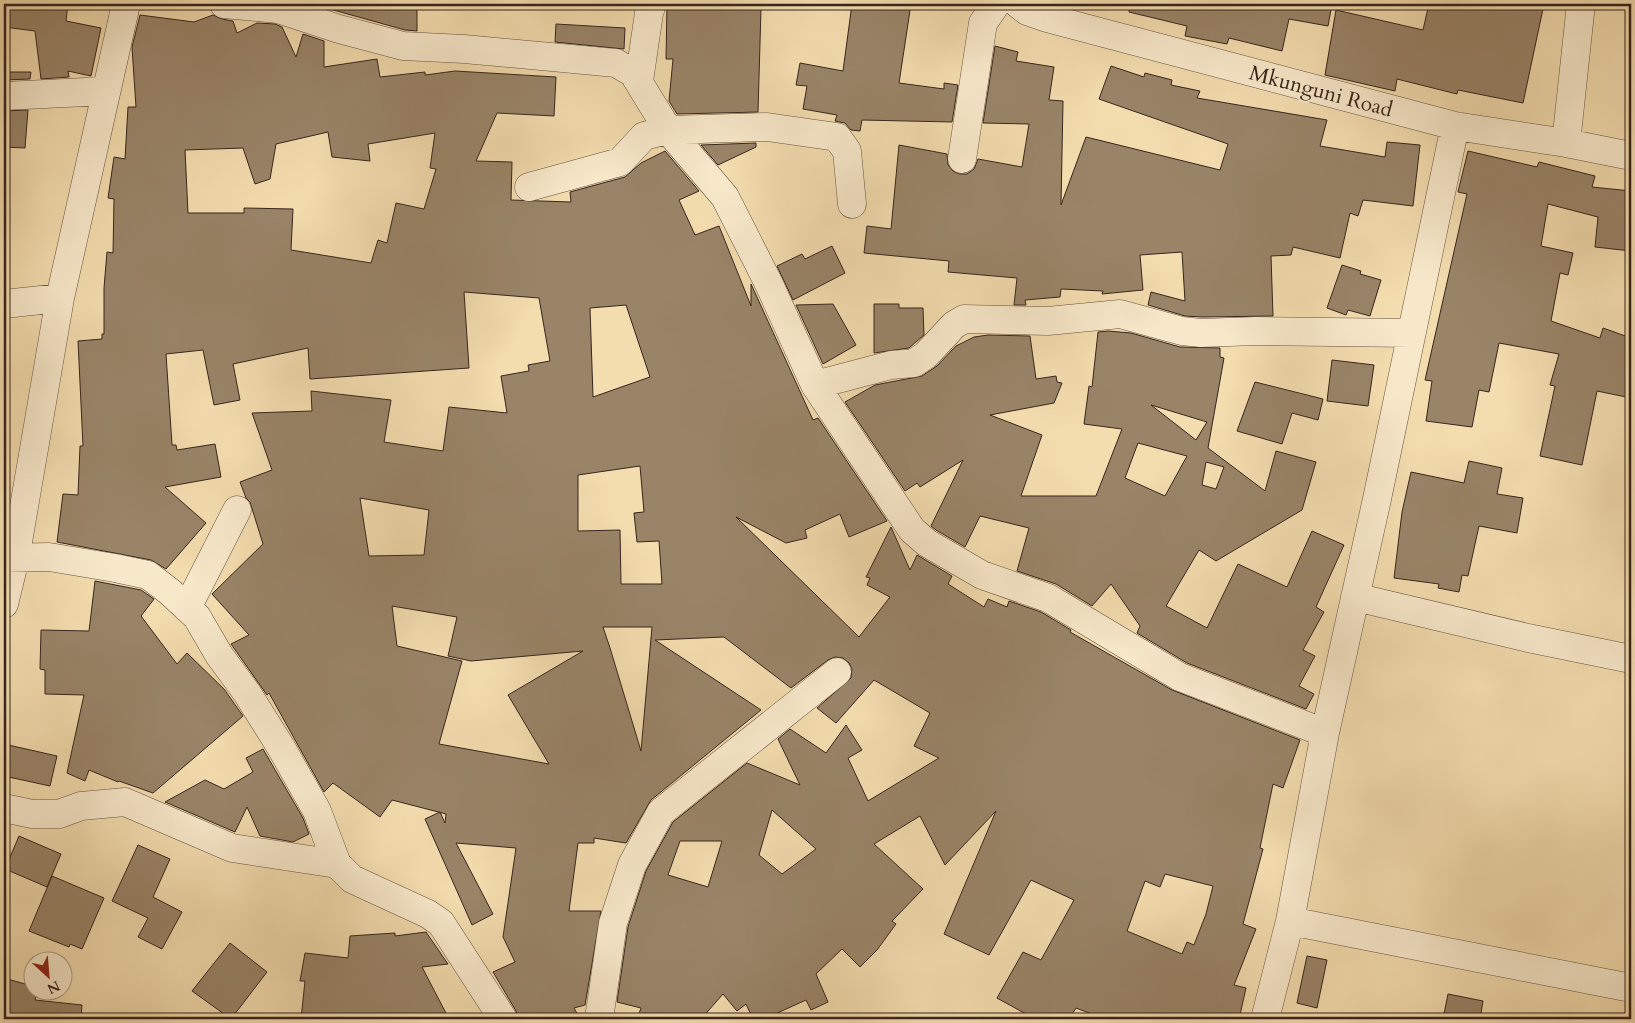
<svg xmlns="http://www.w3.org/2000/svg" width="1635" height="1023" font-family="Cardo,serif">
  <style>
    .building { fill: #998468; stroke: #37251c; fill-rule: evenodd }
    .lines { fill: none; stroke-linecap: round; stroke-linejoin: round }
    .minor-casing { stroke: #665340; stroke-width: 29 }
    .minor { stroke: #f7e8ca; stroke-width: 28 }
    .labels { text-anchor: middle; stroke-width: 4.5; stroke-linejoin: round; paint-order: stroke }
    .street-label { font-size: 21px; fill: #37251c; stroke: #f7e8ca }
  </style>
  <rect width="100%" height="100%" fill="#f3dcae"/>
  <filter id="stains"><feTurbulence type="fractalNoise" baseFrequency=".004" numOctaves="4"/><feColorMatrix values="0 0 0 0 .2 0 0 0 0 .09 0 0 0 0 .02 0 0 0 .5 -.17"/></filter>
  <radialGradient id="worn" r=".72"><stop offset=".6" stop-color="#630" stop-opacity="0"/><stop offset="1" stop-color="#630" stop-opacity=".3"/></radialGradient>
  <!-- building -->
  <path class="building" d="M 4,4 L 68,4 L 66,21 L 101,28 L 91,76 L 68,71 L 69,77 L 41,79 L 35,31 L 4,27 Z
    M 312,4 L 417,4 L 417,31 L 405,30 Z
    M 709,4 L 709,6 L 761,8 L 758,112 L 677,114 L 669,101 L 673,59 L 666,59 L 667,5 Z
    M 852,4 L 911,4 L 899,83 L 944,89 L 944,83 L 958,85 L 952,122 L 862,120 L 860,131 L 851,130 L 845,123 L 835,121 L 837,115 L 803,109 L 807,86 L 796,85 L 800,63 L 843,71 Z
    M 1130,4 L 1332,4 L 1328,26 L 1289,19 L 1282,51 L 1229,38 L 1227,44 L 1185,36 L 1187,26 L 1129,12 Z
    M 1429,4 L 1544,4 L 1523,103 L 1458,90 L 1457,94 L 1397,79 L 1395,91 L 1325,75 L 1336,10 L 1423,30 Z
    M 140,15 L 194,22 L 213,15 L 222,19 L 233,21 L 237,33 L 257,23 L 275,24 L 282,27 L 296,57 L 303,34 L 324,41 L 324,67 L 377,59 L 380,77 L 425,72 L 425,75 L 455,71 L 556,77 L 554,116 L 497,113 L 476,161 L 512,162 L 511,200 L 571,202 L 570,192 L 625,177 L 641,163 L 665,151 L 699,191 L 679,200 L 695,235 L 719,226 L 751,306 L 751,284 L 813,420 L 818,418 L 887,521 L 849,537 L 840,514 L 805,530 L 807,538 L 786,543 L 736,517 L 859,637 L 890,597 L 867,585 L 870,578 L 866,577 L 891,527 L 910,570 L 917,555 L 952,576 L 948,584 L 984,607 L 988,599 L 1007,607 L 1009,601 L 1041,612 L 1071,630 L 1070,632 L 1172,690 L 1300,740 L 1283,788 L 1273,784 L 1260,848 L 1263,849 L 1243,924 L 1256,929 L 1234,985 L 1246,988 L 1239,1019 L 1105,1019 L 1076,1008 L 1069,1019 L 1035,1019 L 997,998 L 1023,952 L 1041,960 L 1074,900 L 1031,880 L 989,955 L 944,934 L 996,811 L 945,865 L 920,816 L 874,844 L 923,889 L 892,921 L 896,924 L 877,950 L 860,967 L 842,949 L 816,974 L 828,1002 L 811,1010 L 806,1000 L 764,1019 L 753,1019 L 746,1004 L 737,1011 L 723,994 L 701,1019 L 637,1019 L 641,1008 L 617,1002 L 628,927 L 646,871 L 673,822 L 747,763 L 800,785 L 778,739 L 790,729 L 826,753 L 846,725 L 862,750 L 848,758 L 868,801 L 939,758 L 914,746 L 930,713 L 874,680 L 836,723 L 817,708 L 851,678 L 852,669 L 849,663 L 843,658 L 835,657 L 828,660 L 791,688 L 724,637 L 655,640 L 761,710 L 651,800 L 626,843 L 594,838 L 594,843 L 578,843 L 569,911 L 601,911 L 585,1005 L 574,1008 L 580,1019 L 518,1019 L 516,1011 L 493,972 L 515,962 L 503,937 L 516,848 L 456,843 L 493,914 L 472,925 L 425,819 L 440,812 L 445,823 L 446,814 L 392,800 L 380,817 L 333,783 L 324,792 L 269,693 L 267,695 L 231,644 L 249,635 L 212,594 L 263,544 L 250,502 L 246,498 L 240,482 L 272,470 L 252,413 L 312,411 L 311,391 L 391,400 L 384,442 L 443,451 L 449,407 L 507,413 L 501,376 L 529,371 L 528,365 L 550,361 L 539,298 L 464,292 L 469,368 L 310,379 L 308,348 L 233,364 L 240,400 L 214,405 L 203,350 L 166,354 L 172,445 L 176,445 L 177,450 L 215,444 L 221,477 L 165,487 L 206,523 L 166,569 L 151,560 L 57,542 L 63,494 L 78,495 L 80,446 L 83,446 L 78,341 L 102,339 L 102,334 L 104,334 L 104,288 L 107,252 L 113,253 L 114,199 L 108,198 L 114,157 L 125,159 L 128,107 L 136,107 L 132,47 ZM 328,132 L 332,157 L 370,161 L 368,144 L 435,133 L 430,168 L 436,169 L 424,209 L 396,203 L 387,243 L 378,240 L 371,263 L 291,250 L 293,209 L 244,208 L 244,213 L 188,213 L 185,150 L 243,148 L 255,184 L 270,179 L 276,144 ZM 626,305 L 650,377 L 593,397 L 590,308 ZM 640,466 L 644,512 L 634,513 L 637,542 L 659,541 L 662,584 L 621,584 L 620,530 L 578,531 L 578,475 ZM 360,498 L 429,510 L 424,555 L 369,556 ZM 392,606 L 457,617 L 448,656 L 471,661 L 583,651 L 508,695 L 549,764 L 439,744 L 462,661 L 397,646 ZM 603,627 L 652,627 L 641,751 L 610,648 ZM 772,810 L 816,849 L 782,874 L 759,855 ZM 680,841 L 722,841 L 708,887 L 668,875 ZM 1165,874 L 1213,886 L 1206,914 L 1194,945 L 1187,942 L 1182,954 L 1127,931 L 1145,881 L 1160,887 Z
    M 556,24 L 625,28 L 624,49 L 555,42 Z
    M 995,46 L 1018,52 L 1016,61 L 1054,67 L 1049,100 L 1063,101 L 1061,205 L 1086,137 L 1220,170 L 1228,144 L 1099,99 L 1111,66 L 1144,77 L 1145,73 L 1172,80 L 1171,85 L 1200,91 L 1197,98 L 1327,120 L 1320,146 L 1385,157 L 1387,142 L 1420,145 L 1413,206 L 1363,200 L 1358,216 L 1350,213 L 1340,258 L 1293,247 L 1291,255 L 1271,256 L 1273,316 L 1202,317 L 1185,316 L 1148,305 L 1151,292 L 1185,301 L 1182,252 L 1140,255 L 1143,290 L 1102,294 L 1103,291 L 1061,289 L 1060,297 L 1025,300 L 1026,305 L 1014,305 L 1017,278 L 948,272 L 949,261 L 864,253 L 867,226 L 891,229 L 899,145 L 947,154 L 948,165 L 953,171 L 959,174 L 967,174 L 974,169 L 978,159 L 1022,167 L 1029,124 L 983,123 Z
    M 4,72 L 31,72 L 30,79 L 4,80 Z
    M 28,110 L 25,148 L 4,147 L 4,111 Z
    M 756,143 L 756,147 L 718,165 L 701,145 Z
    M 1468,151 L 1537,167 L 1539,162 L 1595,176 L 1592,187 L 1631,191 L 1631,251 L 1595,247 L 1598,217 L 1548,204 L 1541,246 L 1573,253 L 1568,275 L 1560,273 L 1551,321 L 1600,338 L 1603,328 L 1631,338 L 1631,398 L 1597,391 L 1582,465 L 1540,456 L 1555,386 L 1550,385 L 1559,354 L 1499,343 L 1489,392 L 1479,390 L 1472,427 L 1426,421 L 1432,381 L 1425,380 L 1467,194 L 1458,192 Z
    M 832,246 L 845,273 L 793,300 L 777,266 L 802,254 L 805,259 Z
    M 1342,265 L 1361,271 L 1360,274 L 1381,280 L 1370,316 L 1348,310 L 1346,315 L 1327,308 Z
    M 833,304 L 856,345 L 823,364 L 796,305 Z
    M 874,304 L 899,304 L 899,308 L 923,308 L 924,335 L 909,348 L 874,353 Z
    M 1108,331 L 1131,333 L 1180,347 L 1220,348 L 1220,357 L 1224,358 L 1208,448 L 1265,491 L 1276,451 L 1316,462 L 1302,510 L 1216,561 L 1199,550 L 1166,606 L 1207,628 L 1238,564 L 1287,587 L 1312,531 L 1344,545 L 1316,607 L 1324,612 L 1303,650 L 1315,656 L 1299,686 L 1314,694 L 1306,709 L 1187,663 L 1137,633 L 1140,626 L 1111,584 L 1092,606 L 1056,584 L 1017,571 L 1029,528 L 980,516 L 965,547 L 936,530 L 931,526 L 963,460 L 920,487 L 917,483 L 905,491 L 845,402 L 875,385 L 922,376 L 937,366 L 956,346 L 974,337 L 988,335 L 1030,336 L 1036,379 L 1056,376 L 1057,382 L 1062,383 L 1054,403 L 990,415 L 1042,435 L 1021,496 L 1096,496 L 1122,429 L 1084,424 L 1089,386 L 1092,387 L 1098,332 ZM 1151,405 L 1207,422 L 1196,440 ZM 1138,443 L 1187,456 L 1165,496 L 1125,478 ZM 1206,462 L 1224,467 L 1216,489 L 1202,485 Z
    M 1332,360 L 1374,365 L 1368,406 L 1327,401 Z
    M 1255,382 L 1323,399 L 1318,420 L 1292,413 L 1282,444 L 1237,431 Z
    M 1469,461 L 1502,468 L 1497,494 L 1523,498 L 1517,533 L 1479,526 L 1468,576 L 1462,575 L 1459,592 L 1438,588 L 1439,584 L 1394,578 L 1402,512 L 1411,472 L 1464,483 Z
    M 95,581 L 141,590 L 154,599 L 141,616 L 177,664 L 187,653 L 224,689 L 243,716 L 153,793 L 119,781 L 118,782 L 89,770 L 85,781 L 67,773 L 84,695 L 45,694 L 45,670 L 40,669 L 41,630 L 89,631 Z
    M 4,744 L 57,756 L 50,786 L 4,776 Z
    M 263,749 L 303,818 L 309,834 L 293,842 L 260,836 L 247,807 L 235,832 L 165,802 L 205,780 L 224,789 L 253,772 L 246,758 Z
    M 19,836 L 61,854 L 47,887 L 5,869 Z
    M 138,845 L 170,859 L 153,897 L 182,912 L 162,949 L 138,937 L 148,918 L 112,901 Z
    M 52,876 L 104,898 L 82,949 L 70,944 L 69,947 L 29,931 Z
    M 426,932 L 448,964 L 422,967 L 449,1019 L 301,1019 L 305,981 L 300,981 L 305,953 L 348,958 L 350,936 L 395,933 L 395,936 Z
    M 230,943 L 267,972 L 231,1019 L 192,991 Z
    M 1307,956 L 1327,960 L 1317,1008 L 1297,1003 Z
    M 4,978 L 32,986 L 32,990 L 38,990 L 35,1000 L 82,1005 L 81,1019 L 4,1019 Z
    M 1448,994 L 1483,1001 L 1480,1019 L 1443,1019 Z"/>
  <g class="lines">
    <defs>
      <path id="minor" d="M 224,4 L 278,9 L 339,29 L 403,46 L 464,49 L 616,63 L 633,73 L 668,130 L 725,197 L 769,284 L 815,385 L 912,530 L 927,543 L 982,575 L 1048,598 L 1180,677 L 1325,733
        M 1018,4 L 1027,11 L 1047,18 L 1455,126 L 1566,143 L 1631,156
        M 639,81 L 649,13 L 652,4
        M 4,96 L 106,91
        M 1566,143 L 1581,4
        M 962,159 L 983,23 L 996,4
        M 529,187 L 620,162 L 644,136 L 668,130 L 767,127 L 837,137 L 847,151 L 852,204
        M 4,304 L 60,298
        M 815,385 L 891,365 L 914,363 L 926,355 L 954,325 L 964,319 L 1048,321 L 1120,314 L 1182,331 L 1201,333 L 1256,331 L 1411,333
        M 4,558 L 49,557 L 115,568 L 148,575 L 170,592 L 197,617 L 219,655 L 247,693 L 282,749 L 317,811 L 337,864 L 352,879 L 428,914 L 441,923 L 503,1019
        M 1355,597 L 1528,638 L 1631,659
        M 4,604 L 15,559 L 60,298 L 126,4
        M 187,608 L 237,510
        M 4,808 L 32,814 L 59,814 L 81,806 L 125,802 L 232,848 L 337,864
        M 1290,921 L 1631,988
        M 599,1019 L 613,923 L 632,865 L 661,812 L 837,672
        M 1265,1019 L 1290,921 L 1325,733 L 1377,499 L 1455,126"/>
    </defs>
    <!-- minor casing -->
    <use href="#minor" class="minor-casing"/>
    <!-- minor -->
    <use href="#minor" class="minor"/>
  </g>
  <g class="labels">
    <!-- street labels -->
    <g class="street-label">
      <text transform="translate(1321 91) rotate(15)" y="7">Mkunguni Road</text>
    </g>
  </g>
  <!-- margin -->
  <rect width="1635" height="1023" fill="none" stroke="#f3dcae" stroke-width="20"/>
  <rect x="5" y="5" width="1625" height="1013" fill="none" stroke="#37251c" stroke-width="2.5"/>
  <rect x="10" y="10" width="1615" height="1003" fill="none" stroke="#37251c"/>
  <!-- north arrow -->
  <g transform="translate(48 976) rotate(154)"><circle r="24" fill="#f7e8ca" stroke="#aa9a84"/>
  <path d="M0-4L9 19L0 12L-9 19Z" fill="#8f2418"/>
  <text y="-8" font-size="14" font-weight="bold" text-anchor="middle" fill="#37251c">N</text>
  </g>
  <rect width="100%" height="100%" filter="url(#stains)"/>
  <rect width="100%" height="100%" fill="url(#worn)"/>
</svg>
